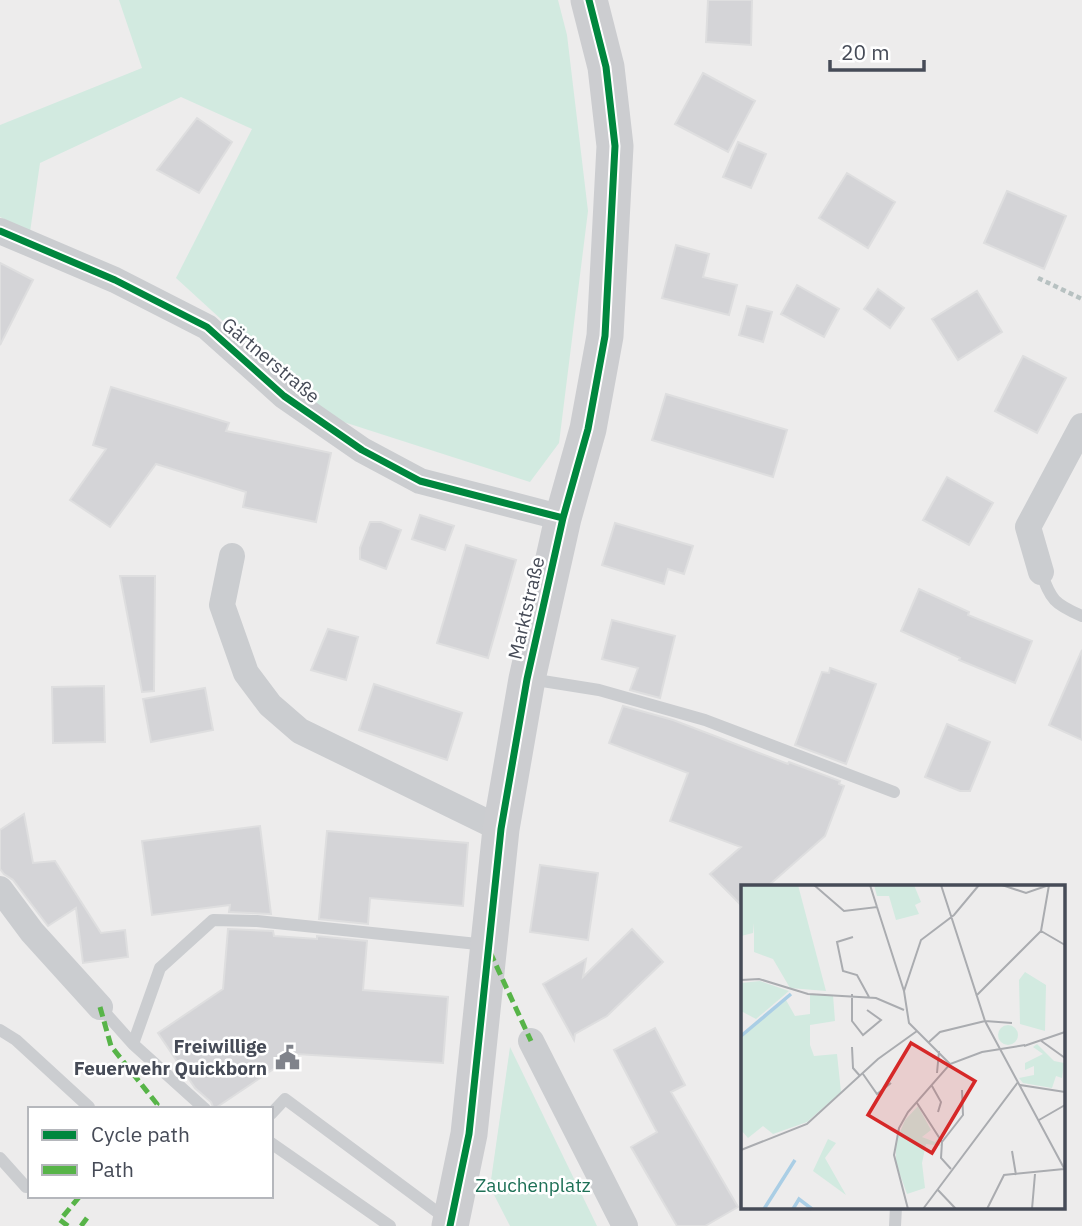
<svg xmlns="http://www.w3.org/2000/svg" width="1082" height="1226" font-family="'IBM Plex Sans',sans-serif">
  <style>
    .green { fill: #d2eae0 }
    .building { fill: #d4d4d7; stroke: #dededf; stroke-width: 2 }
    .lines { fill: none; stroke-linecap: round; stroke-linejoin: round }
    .path { stroke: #b7c1c1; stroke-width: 4.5; stroke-dasharray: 5 3.5; stroke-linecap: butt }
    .service { stroke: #cbcdd0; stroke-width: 12 }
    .minor { stroke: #cbcdd0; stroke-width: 26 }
    .secondary { stroke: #cccdd0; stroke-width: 37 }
    .quiet { stroke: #57b448; stroke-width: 5; stroke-dasharray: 10 5; stroke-linecap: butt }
    .cycleway-casing { stroke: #fff; stroke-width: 11 }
    .cycleway { stroke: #00873e; stroke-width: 7 }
    .labels { text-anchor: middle; stroke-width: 5; stroke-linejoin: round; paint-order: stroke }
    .street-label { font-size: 19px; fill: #464b57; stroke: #fff }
    .poi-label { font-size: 19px; font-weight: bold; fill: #464b57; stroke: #fff; text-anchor: end }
    .park-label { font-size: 19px; fill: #1e7056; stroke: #fff }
    .inset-river { fill: none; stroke: #aacee5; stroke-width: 3.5 }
    .inset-road { fill: none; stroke: #aaacb0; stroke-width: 2 }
    .view { fill: #d62828; fill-opacity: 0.15; stroke: #d62828; stroke-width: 3.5 }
    .inset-edge { fill: none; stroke: #464b57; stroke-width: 3.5 }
  </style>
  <rect width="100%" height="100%" fill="#edecec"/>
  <!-- green -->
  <path class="green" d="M 119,0 L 558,0 L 567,35 L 588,211 L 559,443 L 530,482 L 328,417 L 176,278 L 252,129 L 181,97 L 40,163 L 30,232 L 0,217 L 0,125 L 142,68 Z
    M 510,1047 L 597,1226 L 510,1226 L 490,1187 Z"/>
  <!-- building -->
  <path class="building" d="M 708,0 L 752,0 L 751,45 L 706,42 Z
    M 703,73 L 755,101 L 728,152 L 675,124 Z
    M 197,118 L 232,142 L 199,193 L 157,170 Z
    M 738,142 L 766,154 L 751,188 L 723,177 Z
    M 847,173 L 895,202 L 868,248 L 819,218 Z
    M 1007,191 L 1066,216 L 1044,269 L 984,243 Z
    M 676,245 L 709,254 L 703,277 L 737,285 L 729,315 L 662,298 Z
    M 0,263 L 33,280 L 0,345 Z
    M 797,285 L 839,309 L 824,337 L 781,314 Z
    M 878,289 L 904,308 L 890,328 L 864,309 Z
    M 977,291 L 1002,332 L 958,360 L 932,319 Z
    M 747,306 L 772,312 L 763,342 L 739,335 Z
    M 1023,356 L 1066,378 L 1037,433 L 995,411 Z
    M 111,387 L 229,423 L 226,431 L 331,453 L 316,522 L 243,507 L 246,492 L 156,464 L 110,527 L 70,500 L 106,449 L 93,445 Z
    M 666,394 L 787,430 L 773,477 L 652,440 Z
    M 947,477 L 993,503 L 969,545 L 923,520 Z
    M 420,515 L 454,526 L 445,550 L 412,539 Z
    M 370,522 L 381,522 L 401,530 L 386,569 L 360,559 L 360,548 Z
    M 615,523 L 693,546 L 684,574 L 668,569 L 664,584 L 602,565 Z
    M 466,545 L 516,560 L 488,658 L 437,643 Z
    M 120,576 L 155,576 L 154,691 L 142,692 Z
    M 919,589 L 969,612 L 968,615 L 1032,641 L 1015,683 L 959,660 L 960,658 L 901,631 Z
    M 612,620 L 675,636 L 660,698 L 630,690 L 638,668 L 602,659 Z
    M 328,629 L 358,637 L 346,680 L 311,670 Z
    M 1082,650 L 1082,740 L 1049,725 Z
    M 830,668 L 876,684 L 846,764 L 795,745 L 822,672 L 829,673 Z
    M 374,684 L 462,713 L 447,760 L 359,730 Z
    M 104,686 L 105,742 L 53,743 L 52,687 Z
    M 205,688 L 213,730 L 151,742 L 143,699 Z
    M 623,706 L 673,720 L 788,764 L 789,762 L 840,781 L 839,784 L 844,786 L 825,836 L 768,886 L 743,886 L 743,907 L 710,874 L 741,847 L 670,821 L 688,773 L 609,743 Z
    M 947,724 L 990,742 L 970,791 L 960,791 L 925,777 Z
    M 24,814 L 33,863 L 55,861 L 101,933 L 125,930 L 128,957 L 83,963 L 76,908 L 48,926 L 13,880 L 4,874 L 0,869 L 0,830 Z
    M 260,826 L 271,914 L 229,912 L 230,905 L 152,915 L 142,841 Z
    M 327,831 L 468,843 L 463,906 L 370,898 L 368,924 L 319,919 Z
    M 540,865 L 598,873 L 588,940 L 530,932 Z
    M 228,929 L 273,931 L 274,936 L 317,939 L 317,936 L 367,941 L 363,990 L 448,997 L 443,1063 L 296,1054 L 214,1109 L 211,1102 L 195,1088 L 158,1033 L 223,989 Z
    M 632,929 L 663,962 L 607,1016 L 575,1034 L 574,1040 L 543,984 L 586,959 L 583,977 Z
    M 655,1028 L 685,1085 L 671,1092 L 738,1207 L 705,1226 L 677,1226 L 631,1147 L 657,1132 L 614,1050 Z"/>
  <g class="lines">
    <!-- path -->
    <path class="path" d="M 1038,278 L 1082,299"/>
    <!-- service -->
    <path class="service" d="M 1041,572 C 1051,600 1054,604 1082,616
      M 530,679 L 599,690 L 705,720 L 894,792
      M 100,1007 L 133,1044
      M 0,1030 L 16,1040 L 89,1107
      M 205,1109 L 133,1044 L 160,968 L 213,920 L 257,921 L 487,945
      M 271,1114 L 285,1099 L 448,1220
      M 271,1143 L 390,1226
      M 0,1158 L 26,1187
      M 895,1226 L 896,1207"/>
    <!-- minor -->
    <path class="minor" d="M 0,231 L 115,280 L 207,327 L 284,396 L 362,450 L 420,481 L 563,518
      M 232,556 L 222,605 L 246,673 L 270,705 L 300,731 L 501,829
      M 1041,572 L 1028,527 L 1082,426
      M 0,889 L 32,932 L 100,1007
      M 531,1041 L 625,1226"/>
    <!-- secondary -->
    <path class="secondary" d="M 450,1226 L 469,1134 L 501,829 L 527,679 L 563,518 L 588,429 L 605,336 L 615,146 L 606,67 L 589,0"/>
    <!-- quiet -->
    <path class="quiet" d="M 490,952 L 531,1041
      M 100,1007 L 111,1046 L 157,1104 L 152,1109
      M 68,1226 L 60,1220 L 80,1196
      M 81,1226 L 87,1218"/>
    <defs>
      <path id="cycleway" d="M 0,231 L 115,280 L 207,327 L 284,396 L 362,450 L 420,481 L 563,518
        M 450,1226 L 469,1134 L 501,829 L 527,679 L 563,518 L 588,429 L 605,336 L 615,146 L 606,67 L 589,0"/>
    </defs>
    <!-- cycleway casing -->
    <use href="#cycleway" class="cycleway-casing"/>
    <!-- cycleway -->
    <use href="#cycleway" class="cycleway"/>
  </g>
  <!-- icons -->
  <defs>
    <symbol id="civic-bare" viewBox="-9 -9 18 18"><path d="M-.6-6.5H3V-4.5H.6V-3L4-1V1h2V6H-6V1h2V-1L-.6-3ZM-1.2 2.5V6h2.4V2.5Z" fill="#80838b" stroke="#fff" stroke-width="2.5" paint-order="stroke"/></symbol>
  </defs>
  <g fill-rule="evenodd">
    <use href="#civic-bare" x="270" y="1040" width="35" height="35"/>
  </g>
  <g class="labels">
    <!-- street labels -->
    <g class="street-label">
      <text transform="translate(271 360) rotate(40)" y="7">Gärtnerstraße</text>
      <text transform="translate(526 608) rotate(-77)" y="7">Marktstraße</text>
    </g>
    <!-- poi labels -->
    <g class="poi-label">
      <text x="267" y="1053">Freiwillige<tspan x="267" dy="22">Feuerwehr Quickborn</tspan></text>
    </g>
    <!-- park labels -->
    <g class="park-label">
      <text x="533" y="1192">Zauchenplatz</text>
    </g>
  </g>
  <!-- overview -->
  <g transform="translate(741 885)">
    <rect width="324" height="324" fill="#edecec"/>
    <path d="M 0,0 L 57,0 L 85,106 L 49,103 L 32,74 L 13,67 L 13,38 L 12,48 L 0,51 ZM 133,0 L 173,0 L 180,17 L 174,20 L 178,29 L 155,35 L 148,11 L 136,11 ZM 284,87 L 305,100 L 304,146 L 279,139 L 278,95 ZM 19,96 L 48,106 L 15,134 L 0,126 L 0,98 ZM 69,110 L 92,110 L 94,136 L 69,140 L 69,160 L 73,171 L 96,169 L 100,207 L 66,237 L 32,249 L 22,241 L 7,253 L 0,245 L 0,152 L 45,115 L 54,131 L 69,129 ZM257 150a10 10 0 1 1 20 0a10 10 0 1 1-20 0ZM 296,159 L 313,176 L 323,178 L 321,193 L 315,191 L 311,203 L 282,198 L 278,193 L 293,190 L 293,181 L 284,185 L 284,178 L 302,169 L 292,162 ZM 177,221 L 190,245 L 181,252 L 194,257 L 197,253 L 200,261 L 185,259 L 181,278 L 184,303 L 166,309 L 155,278 L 155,257 L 164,235 ZM 87,254 L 95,258 L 84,273 L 105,310 L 72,286 Z" fill="#d2eae0"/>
    <path class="inset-river" d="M 0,151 L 50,109M 23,324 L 54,275M 52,324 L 58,314 L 71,324"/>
    <path class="inset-road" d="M 73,0 L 103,26 L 136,22 L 163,106M 129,0 L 136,22M 200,0 L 244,136 L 324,285M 261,0 L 285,8 L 308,0M 300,46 L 324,60M 112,52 L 96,57 L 102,86 L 116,90 L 128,112M 0,95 L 18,94 L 67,109 L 135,113 L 163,125M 111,109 L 111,136 L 122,150 L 140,135 L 126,125M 235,111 L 300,46 L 308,0M 299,155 L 324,173M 188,157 L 199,147 L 244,136 L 271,138M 283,161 L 324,147M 111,162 L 112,183 L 119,191M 209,179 L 168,138 L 163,106 L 180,55 L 213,30 L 238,0M 196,188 L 198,166M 122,189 L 136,209 L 150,198M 279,200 L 324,207M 191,201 L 200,217 L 197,227M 176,218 L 201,257M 298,235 L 324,220M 0,265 L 66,239 L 137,174 L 176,146M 271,266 L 275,290M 210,284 L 200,273 L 201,257 L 222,230 L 221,205M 196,304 L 215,324M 167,324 L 153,270 L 158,243 L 167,227 L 209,179 L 241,167 L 284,160M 182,324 L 277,197M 246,324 L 263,290 L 323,284M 291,324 L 294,289"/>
    <path class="view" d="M 170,158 L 234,196 L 191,268 L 127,230 Z"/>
    <rect width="324" height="324" class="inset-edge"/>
  </g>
  <!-- legend -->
  <rect x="28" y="1107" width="245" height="91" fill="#ffffff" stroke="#b5b7bc" stroke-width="2"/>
  <rect x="42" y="1130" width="35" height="10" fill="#00873e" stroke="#b5b7bc" stroke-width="2"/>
  <text x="91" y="1142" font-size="21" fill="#464b57">Cycle path</text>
  <rect x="42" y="1165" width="35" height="10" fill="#57b448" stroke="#b5b7bc" stroke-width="2"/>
  <text x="91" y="1177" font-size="21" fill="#464b57">Path</text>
  <!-- scale -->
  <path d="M830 60v10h94v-10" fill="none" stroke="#464b57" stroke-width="3.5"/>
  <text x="841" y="60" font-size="21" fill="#464b57" stroke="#ffffff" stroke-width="5" paint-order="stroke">20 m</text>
</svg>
